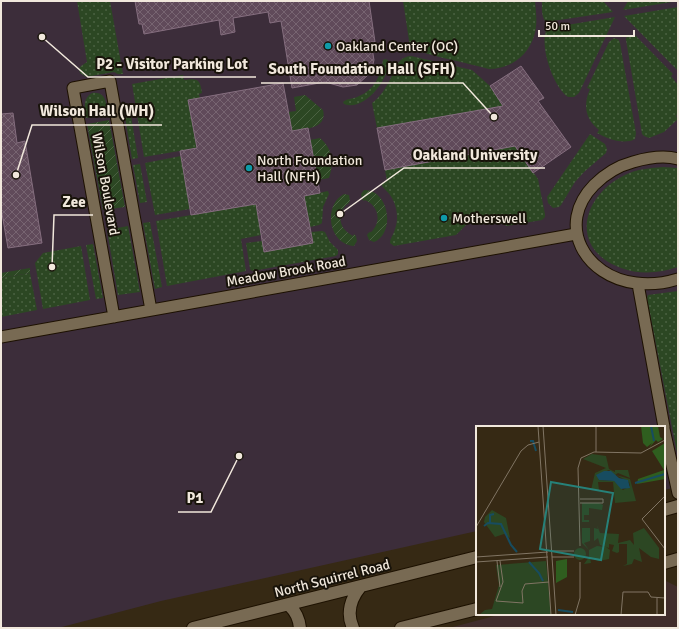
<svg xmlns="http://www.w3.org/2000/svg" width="679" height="629" font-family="Signika,sans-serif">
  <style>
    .commercial { fill: #412d2b }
    .education { fill: #3c2d3a }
    .grass { fill: url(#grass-dots) }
    .garden { fill: url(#garden-furrows) }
    .building { fill: url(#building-cross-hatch); stroke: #856e7f }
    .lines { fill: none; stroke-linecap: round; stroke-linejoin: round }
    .street-casing { stroke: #1d1100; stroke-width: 13 }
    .secondary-casing { stroke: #1d1100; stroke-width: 14 }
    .street { stroke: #786a53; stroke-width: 11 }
    .secondary { stroke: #786a53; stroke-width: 12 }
    .culture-dot { fill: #0f9aa8; stroke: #18130a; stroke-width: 1.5 }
    .labels { text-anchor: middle; stroke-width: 4; stroke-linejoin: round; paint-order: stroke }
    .poi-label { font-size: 14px; fill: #f1e8dc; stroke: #18130a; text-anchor: start }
    .street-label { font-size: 14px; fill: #f1e8dc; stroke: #18130a }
    .inset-river { fill: none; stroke: #174c60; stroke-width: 2 }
    .inset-road { fill: none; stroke: #817564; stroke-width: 1 }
    .view { fill: #268179; fill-opacity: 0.15; stroke: #268179; stroke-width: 2 }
    .inset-edge { fill: none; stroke: #f1e8dc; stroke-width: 2 }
    .leader { fill: none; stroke: #f1e8dc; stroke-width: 1.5 }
    .callout-dot { fill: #f1e8dc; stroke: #18130a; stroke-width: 1.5 }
    .callout-label { font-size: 15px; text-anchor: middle; font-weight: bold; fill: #f1e8dc; stroke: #18130a; stroke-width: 4; stroke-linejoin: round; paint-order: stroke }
  </style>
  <defs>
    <pattern id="grass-dots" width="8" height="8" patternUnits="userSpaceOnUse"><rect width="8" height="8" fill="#2c4723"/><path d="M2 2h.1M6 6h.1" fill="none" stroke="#4b6242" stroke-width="1.8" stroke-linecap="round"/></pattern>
    <pattern id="garden-furrows" width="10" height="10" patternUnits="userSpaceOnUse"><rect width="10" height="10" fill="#2c4723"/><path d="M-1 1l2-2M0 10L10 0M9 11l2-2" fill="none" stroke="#4b6242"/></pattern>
    <pattern id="building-cross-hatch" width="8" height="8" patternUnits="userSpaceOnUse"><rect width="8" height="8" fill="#604a5a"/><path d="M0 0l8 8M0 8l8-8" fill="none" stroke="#776471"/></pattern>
  </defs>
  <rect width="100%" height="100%" fill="#362914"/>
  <!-- commercial -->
  <path class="commercial" d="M 664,580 L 678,587 L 678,628 L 449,628 L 502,614 L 664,614 Z"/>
  <!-- education -->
  <path class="education" d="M 1,1 L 678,1 L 678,487 L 664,490 L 664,427 L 477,427 L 477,531 L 161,601 L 58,628 L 1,628 Z"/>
  <!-- grass -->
  <path class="grass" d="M 77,1 L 110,1 L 123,74 L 118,74 L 114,72 L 86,77 L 80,73 L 79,69 L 81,66 L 87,62 Z
    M 403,1 L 535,1 C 536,12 538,25 534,36 C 528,56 510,69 489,69 C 476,65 416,53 410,47 Z
    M 542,1 L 603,1 L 613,12 L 546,22 C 541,16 542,8 542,1 Z
    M 628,1 L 678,1 L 623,10 Z
    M 678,7 L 678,71 L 624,16 Z
    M 615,17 L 579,93 L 574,97 L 568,97 C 553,87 540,47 546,31 L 549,28 Z
    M 631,35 L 636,36 L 673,74 L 671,76 L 678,85 L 678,113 L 676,116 L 678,119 L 664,132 L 649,138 L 644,136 L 642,134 L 626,40 L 626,38 Z
    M 614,38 L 619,40 L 620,43 L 636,133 L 635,139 C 624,145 607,139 597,133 L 599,130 C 585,119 583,105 590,89 L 587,88 L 609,42 Z
    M 411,56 L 472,70 L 490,86 L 503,106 L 377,128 L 372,103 C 380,97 385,89 390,80 C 395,70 397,57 411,56 Z
    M 385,59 L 388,60 C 391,78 364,112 344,104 L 343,102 C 347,98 354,99 359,96 C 374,90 381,76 383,60 Z
    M 183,75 L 184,80 C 198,78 200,79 202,93 L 199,94 L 200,98 L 188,100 L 197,148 L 144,157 L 132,84 Z
    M 92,93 C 106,91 106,103 108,114 L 86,118 C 85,108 82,99 92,93 Z
    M 131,116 L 138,158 L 132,159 L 125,117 Z
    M 590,134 L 605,144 L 607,149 L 606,153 L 584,172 L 575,182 L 561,205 L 559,207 L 553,208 L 548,203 L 547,197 Z
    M 515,146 L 538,179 L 545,214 L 545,217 L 542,220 L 507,226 L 496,221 L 479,220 L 466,225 L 456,235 L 394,246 L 390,243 C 390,238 394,234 395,229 C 399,218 397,205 390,195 C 388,192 384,189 382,186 L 382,183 L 387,181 L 385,170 Z
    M 181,156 L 190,209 L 155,215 L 145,163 Z
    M 140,164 L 147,202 L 140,203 L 133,165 Z
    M 663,167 L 678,168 L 678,267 C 660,273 640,275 621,268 C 569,249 581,196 625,175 C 637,169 650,168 663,167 Z
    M 328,191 L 329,194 L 323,207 L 322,223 L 319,225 L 310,227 L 304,196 Z
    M 256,204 L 261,235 L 241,239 L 246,271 L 167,286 L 156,221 Z
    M 150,222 L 162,287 L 155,289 L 143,223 Z
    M 128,226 L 140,292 L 118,295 L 107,230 Z
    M 322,231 L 325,232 L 330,242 L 338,250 L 338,254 L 336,256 L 252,271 L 250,269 L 246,243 L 262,241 L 264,251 L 313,242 L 311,232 Z
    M 93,244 L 103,298 L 96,299 L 86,245 Z
    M 81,246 L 90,300 L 43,309 L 35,263 L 43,253 Z
    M 30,273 L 37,310 L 1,317 L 1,278 Z
    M 678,291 L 678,458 L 647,298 L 648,295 Z"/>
  <!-- garden -->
  <path class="garden" d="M 305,95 L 323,110 C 328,129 304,129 292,131 L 288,112 L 296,111 L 294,97 Z
    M 109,120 L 125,207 L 103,210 L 87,124 Z
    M 320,138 C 333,149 334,163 329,178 L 318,180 L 310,140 Z
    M 364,190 C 389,189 396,233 374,242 L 369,240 L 367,235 C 370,230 370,234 373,230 C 382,219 377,205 365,200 L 364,201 L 362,199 L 361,194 Z
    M 344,194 L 349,195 L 350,201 L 348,204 L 346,205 C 336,216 340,230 353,236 L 354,234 L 356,236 L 357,241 L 354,246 C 328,244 323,205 344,194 Z
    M 30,268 L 30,273 L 1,278 L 1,273 Z"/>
  <!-- building -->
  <path class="building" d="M 135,1 L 369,1 L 375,42 L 371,42 L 374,60 L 372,68 L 368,75 L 357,85 L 343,87 L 325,82 L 292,88 L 281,21 L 270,23 L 268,12 L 233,18 L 235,32 L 221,35 L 219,20 L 144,34 L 142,24 L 139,24 Z
    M 521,66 L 544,98 L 538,101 L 571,147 L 533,173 L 515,146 L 385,170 L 377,128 L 503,106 L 490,86 Z
    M 283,83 L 292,131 L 308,128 L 320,193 L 304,196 L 313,243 L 264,252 L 256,204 L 191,215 L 180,151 L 197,148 L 188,100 Z
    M 13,113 L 17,143 L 25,141 L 42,243 L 8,248 L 1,208 L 1,114 Z"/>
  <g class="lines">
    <defs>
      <path id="street" d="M 678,159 C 664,155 647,158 633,162 C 618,166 605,174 594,185 C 555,225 585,277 636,283 C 650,285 665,283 678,279
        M 638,284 L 664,427
        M 114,317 L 73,88 L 110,81 L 151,310
        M 1,337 L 576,234
        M 664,429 L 678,493"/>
      <path id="secondary" d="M 664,510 L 678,506
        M 664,563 L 678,559
        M 289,605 C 296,612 299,618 300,628
        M 193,628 L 477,557
        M 353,628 C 346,613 351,598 361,586
        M 401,628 L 477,609"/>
    </defs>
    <!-- street casing -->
    <use href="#street" class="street-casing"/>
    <!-- secondary casing -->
    <use href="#secondary" class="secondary-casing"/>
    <!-- street -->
    <use href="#street" class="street"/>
    <!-- secondary -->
    <use href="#secondary" class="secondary"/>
  </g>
  <!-- markers -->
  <g class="culture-dot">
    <circle cx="328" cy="46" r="4"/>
    <circle cx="249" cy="168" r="4"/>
    <circle cx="444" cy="218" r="4"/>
  </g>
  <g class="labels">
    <!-- poi labels -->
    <g class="poi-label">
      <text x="336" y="51">Oakland Center (OC)</text>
      <text x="257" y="165">North Foundation<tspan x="257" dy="16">Hall (NFH)</tspan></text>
      <text x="452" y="223">Motherswell</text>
    </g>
    <!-- street labels -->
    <g class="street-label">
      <text transform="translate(106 184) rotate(80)" y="5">Wilson Boulevard</text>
      <text transform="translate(286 271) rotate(-10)" y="5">Meadow Brook Road</text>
      <text transform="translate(332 578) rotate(-14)" y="5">North Squirrel Road</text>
    </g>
  </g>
  <!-- overview -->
  <g transform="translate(476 426)">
    <rect width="189" height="189" fill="#362914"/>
    <path d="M 116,28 L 130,30 L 133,43 L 139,46 L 139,44 L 152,44 L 154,52 L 142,47 L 139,49 L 133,44 L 121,49 L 123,54 L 138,55 L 147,64 L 154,60 L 153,56 L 140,49 L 154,53 L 160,75 L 139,77 L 137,56 L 122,56 L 123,64 L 115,64 L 119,47 L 130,42 L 107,33 ZM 106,77 L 123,77 L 127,79 L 126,84 L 113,82 L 113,89 L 108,89 L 108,94 L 113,94 L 113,96 L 106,96 ZM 121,99 L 124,107 L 143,108 L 142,117 L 154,114 L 158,119 L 157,107 L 168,102 L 183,122 L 183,133 L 175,131 L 163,122 L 166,136 L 158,133 L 156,138 L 147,140 L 151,138 L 151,118 L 143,118 L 143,126 L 141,127 L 136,125 L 138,119 L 133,118 L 133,122 L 124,119 L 122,112 L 118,115 L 118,102 L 122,103 ZM 106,102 L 114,102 L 114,115 L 108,117 L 113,124 L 121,120 L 130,121 L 134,124 L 133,133 L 123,135 L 114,132 L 115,137 L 108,138 L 113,131 L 113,124 L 106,117 ZM98 128a6 6 0 1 1 12 0a6 6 0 1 1-12 0Z" fill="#2c4723"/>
    <path d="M 165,0 L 182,0 L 184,11 L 187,13 L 182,16 L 180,14 L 173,22 L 176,17 L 171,21 L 167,17 ZM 189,17 L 189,53 L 161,58 L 162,53 L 188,44 L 176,25 ZM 91,133 L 91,151 L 80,157 L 80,135 Z" fill="#2f5e1f"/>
    <path d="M 16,84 L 30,92 L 34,112 L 28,108 L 19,111 L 8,96 L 9,91 Z" fill="#2c4723"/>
    <path d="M 70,135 L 75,189 L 3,189 L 9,184 L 16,183 L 23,159 L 20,139 Z" fill="#2c4723"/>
    <path d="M 128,45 L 135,45 L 143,52 L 152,54 L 154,62 L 145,63 L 138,55 L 123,54 L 120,49 Z" fill="#174c60"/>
    <path class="inset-river" d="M 175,0 L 178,15M 54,15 L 57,15 L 60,25M 159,57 L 189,48M 14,97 L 14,89 L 18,88M 8,100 L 12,97 L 25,98 L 35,119 L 41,126M 53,136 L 63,147 L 67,155M 82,184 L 97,186"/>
    <path class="inset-road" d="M 62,0 L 75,189M 67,0 L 80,189M 120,0 L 120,26M 189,70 L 166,93 L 189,123M 104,73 L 127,73 L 127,77 L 104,77M 0,101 L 45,25 L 52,19 L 63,16M 104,120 L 102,42 L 105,32 L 118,26 L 165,27 L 189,14M 76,125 L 98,125M 0,131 L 72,126M 76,131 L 98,131M 21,135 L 24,161M 24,135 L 27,156 L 20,175 L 47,177 L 46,165 L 49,158 L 73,156M 0,136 L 72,131M 99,189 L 104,172 L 104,136M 145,189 L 147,166 L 172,166 L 175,171 L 189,172M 181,189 L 181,172"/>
    <path class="view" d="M 75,56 L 137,67 L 125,134 L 64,123 Z"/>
    <rect width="189" height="189" class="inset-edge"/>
  </g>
  <!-- callouts -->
  <path class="leader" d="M42 37L88 77H256M494 117L463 83H261M16 175L32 125H162M340 214L404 168H545M52 267L54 215H93M239 456L211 512H178"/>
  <g class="callout-dot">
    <circle cx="42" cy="37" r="4"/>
    <circle cx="494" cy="117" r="4"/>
    <circle cx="16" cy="175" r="4"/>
    <circle cx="340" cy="214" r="4"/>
    <circle cx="52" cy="267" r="4"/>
    <circle cx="239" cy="456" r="4"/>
  </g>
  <g class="callout-label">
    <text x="172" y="69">P2 - Visitor Parking Lot</text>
    <text x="362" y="74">South Foundation Hall (SFH)</text>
    <text x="97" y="116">Wilson Hall (WH)</text>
    <text x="475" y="160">Oakland University</text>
    <text x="74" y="207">Zee</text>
    <text x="195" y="503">P1</text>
  </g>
  <!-- border -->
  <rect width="679" height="629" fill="none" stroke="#f1e8dc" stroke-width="4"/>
  <!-- scale -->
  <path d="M539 30v6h95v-6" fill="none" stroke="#f1e8dc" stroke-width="2"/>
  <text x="545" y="30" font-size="12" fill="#f1e8dc" stroke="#18130a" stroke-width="3" paint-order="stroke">50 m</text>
</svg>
